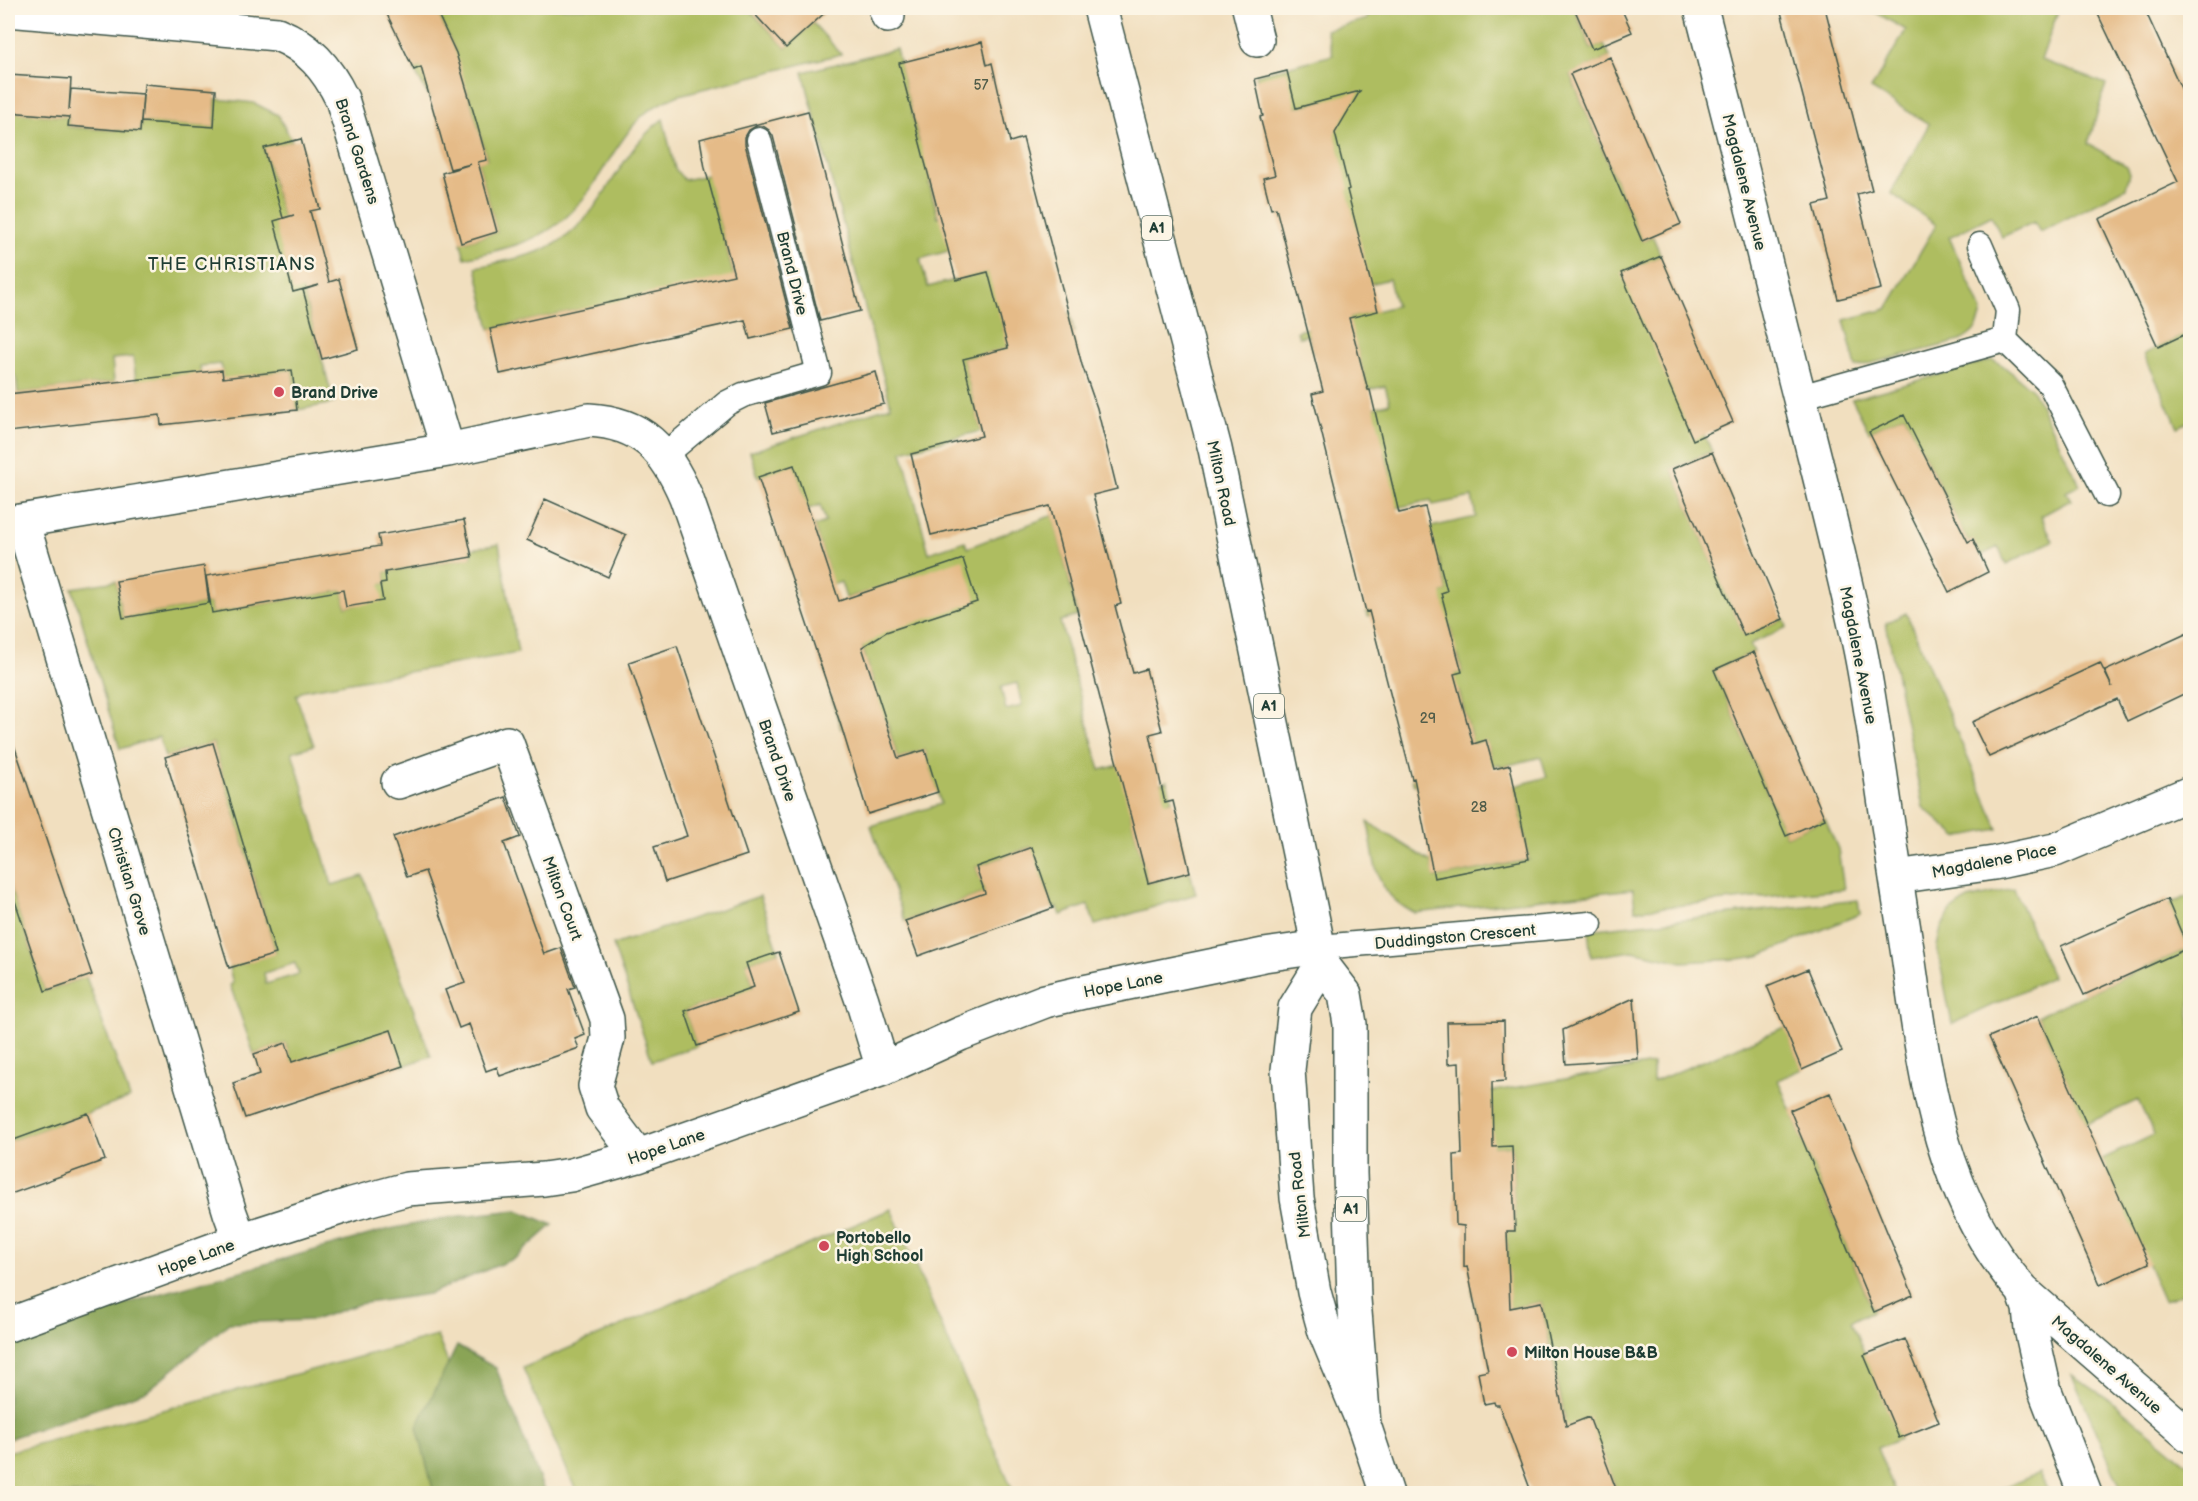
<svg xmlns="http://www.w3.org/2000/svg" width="2198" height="1501" font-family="'Balsamiq Sans',sans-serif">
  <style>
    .green { fill: #aebd60; stroke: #667d4a; stroke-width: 1.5; fill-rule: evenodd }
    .forest { fill: #8aa456; stroke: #547045; stroke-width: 1.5 }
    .building { fill: #e5bb88 }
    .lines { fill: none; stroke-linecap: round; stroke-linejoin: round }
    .lane-casing { stroke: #3e5549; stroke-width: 27 }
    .street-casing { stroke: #3e5549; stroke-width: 36 }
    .primary-casing { stroke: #3e5549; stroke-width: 36 }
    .lane { stroke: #fff; stroke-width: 24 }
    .street { stroke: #fff; stroke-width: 33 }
    .primary { stroke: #fff; stroke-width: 33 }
    .poi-dot { fill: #d1495b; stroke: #fcf5e5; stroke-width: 2 }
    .labels { text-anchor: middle; stroke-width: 5; stroke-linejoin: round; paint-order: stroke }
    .number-label { font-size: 14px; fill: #505c49 }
    .shield { fill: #fcf5e5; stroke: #617469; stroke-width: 1.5 }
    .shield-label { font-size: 15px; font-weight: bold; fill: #1f3d34 }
    .street-label { font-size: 16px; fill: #1f3d34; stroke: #fcf5e5 }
    .poi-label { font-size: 16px; font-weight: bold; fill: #1f3d34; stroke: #fcf5e5; text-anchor: start }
    .neighbourhood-label { font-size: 18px; letter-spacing: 1.5px; fill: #1f3d34; stroke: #fcf5e5 }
  </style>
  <rect width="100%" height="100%" fill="#fcf5e5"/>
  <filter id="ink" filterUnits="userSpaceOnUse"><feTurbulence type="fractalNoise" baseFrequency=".0167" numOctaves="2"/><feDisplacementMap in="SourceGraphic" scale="12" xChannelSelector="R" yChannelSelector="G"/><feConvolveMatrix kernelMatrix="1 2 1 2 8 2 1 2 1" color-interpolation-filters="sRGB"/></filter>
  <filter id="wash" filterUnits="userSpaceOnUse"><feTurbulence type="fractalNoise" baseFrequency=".008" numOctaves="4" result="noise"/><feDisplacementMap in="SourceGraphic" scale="24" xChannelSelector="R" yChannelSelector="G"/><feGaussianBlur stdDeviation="1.35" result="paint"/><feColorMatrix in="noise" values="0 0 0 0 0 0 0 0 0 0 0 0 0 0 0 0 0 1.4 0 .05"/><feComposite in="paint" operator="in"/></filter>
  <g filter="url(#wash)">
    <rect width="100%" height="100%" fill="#f1dfbf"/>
    <!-- green -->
    <path class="green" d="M 435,8 L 748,8 L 786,48 L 813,23 L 841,54 L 679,95 C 666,101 650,107 640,118 C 609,150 595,196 559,223 C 532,244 498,250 465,258 L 461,243 L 497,232 L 478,162 L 487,159 L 467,90 L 431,100 L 414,70 L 455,51 Z
      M 1366,8 L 1574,8 L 1591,49 L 1604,44 L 1610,57 L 1570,75 L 1642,241 L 1653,237 L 1661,256 L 1622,273 L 1712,451 L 1672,469 L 1744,635 L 1784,619 L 1787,627 L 1750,644 L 1754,652 L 1714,670 L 1786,836 L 1825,819 L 1838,849 L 1844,889 L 1635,910 L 1633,889 L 1415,913 C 1373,894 1375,862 1368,822 L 1431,862 L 1435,878 L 1529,860 L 1515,786 L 1547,777 L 1541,757 L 1501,767 L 1499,764 L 1414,785 L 1412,779 L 1491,758 L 1486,741 L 1473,744 L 1459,691 L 1429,699 L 1413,684 L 1462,672 L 1458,655 L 1444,658 L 1441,643 L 1453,639 L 1450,626 L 1437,629 L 1383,613 L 1368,616 L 1366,612 L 1447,591 L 1439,559 L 1414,565 L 1400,534 L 1476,517 L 1472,497 L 1433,505 L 1431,500 L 1343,520 L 1390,475 L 1385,453 L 1323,422 L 1390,403 L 1385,386 L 1368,390 L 1355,343 L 1314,354 L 1308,335 L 1299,337 L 1297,331 L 1396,306 L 1389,279 L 1355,288 L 1332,251 L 1326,100 L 1266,115 L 1256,75 L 1333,55 L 1326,30 L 1368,19 Z
      M 1868,8 L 2059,8 L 2041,60 L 2106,84 L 2088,144 L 2127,166 L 2130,173 L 2126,188 L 2040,232 L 2034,222 L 2002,237 L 1991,216 L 1949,237 L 1982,311 C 1979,327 1974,334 1960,341 L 1856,367 L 1844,320 L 1887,309 L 1936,225 L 1891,193 L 1929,124 L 1871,89 L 1906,30 Z
      M 896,49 L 919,141 L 943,136 L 948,178 L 929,183 L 938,217 L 957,213 L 952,250 L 920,259 L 928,287 L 994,270 L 1003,330 L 1070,313 L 1074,332 L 963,359 L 981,431 L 902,451 L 929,553 L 965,541 L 967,548 L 1053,515 L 1078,616 L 1060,621 L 1100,770 L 1151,757 L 1158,784 L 1167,781 L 1172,801 L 1130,813 L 1148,883 L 1190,872 L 1196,894 L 1095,925 L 1088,905 L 1061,915 L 1058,907 L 1053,908 L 1031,847 L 976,867 L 985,893 L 905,921 L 871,826 L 941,804 L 925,750 L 898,758 L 885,716 L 841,729 L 831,697 L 874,683 L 860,640 L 880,633 L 866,592 L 846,598 L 841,582 L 798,596 L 793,581 L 828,569 L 814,526 L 826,522 L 820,505 L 808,509 L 794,466 L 758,477 L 750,452 L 891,406 L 803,72 ZM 1017,683 L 1022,706 L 1006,710 L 1001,687 Z
      M 216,99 L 254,103 L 278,115 L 292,141 L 264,149 L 334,403 L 297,410 L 292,370 L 261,374 L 265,414 L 251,415 L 223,380 L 221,364 L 200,366 L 202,383 L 136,380 L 133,357 L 112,359 L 114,382 L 18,393 L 16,376 L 8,377 L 8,112 L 69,117 L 68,127 L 140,132 L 141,122 L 214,127 Z
      M 663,119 L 675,169 L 684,180 L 708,175 L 739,297 L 577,310 L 490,329 L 476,267 C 504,261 535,257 560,241 C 605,212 619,151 663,119 Z
      M 2190,332 L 2190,421 L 2178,427 L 2144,354 Z
      M 1992,360 L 2002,365 L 2032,389 L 2080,485 L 2066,492 L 2071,500 L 2041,516 L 2053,541 L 2006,564 L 1998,547 L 1980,556 L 1972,540 L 1968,542 L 1904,415 L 1869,432 L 1852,399 Z
      M 499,544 L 518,653 L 304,690 L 296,696 L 314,745 L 292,752 L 332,885 L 363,876 L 431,1056 L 403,1066 L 292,1063 L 286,1043 L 254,1054 L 230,985 L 233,983 L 229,968 L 276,953 L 213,743 L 165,757 L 159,737 L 120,749 L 72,588 L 116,581 L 123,618 L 210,603 L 212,613 L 343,590 L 346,607 L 361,604 L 358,588 L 386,583 L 385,572 L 472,557 L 471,549 ZM 295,963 L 299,974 L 266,984 L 264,973 Z
      M 1906,613 L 1998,829 L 1957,837 L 1923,807 L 1886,623 Z
      M 8,880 L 45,991 L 86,977 L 130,1098 L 8,1142 Z
      M 2014,889 L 2052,977 L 1952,1024 L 1937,947 L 1941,927 L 1951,911 L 1968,899 Z
      M 2190,895 L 2190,1290 L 2164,1301 L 2102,1159 L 2154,1135 L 2138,1100 L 2086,1124 L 2038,1016 L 2188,948 L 2169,905 Z
      M 760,896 L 779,952 L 746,963 L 754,988 L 685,1011 L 697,1046 L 652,1061 L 613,945 Z
      M 1858,900 L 1860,914 L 1759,956 L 1738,959 L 1682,962 L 1633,951 L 1591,957 L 1588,930 Z
      M 1785,1027 L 1802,1069 L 1778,1080 L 1873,1311 L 1851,1321 L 1900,1439 L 1877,1448 L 1895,1493 L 1618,1493 L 1602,1453 L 1528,1481 L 1565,1418 L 1541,1302 L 1477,1315 L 1472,1290 L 1502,1284 L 1508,1259 L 1507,1231 L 1515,1231 L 1512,1146 L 1493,1147 L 1460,1097 L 1653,1064 L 1653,1082 Z
      M 891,1209 L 1014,1493 L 577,1493 L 523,1368 Z
      M 437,1336 L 501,1493 L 8,1494 L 8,1452 Z
      M 2072,1375 L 2110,1400 L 2190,1466 L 2190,1493 L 2123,1493 Z
      M 2039,1473 L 2049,1493 L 1991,1493 Z"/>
    <!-- forest -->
    <path class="forest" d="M 517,1210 L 553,1225 L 515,1258 L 429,1294 L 359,1304 L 313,1320 L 229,1323 L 147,1391 L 8,1439 L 8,1341 L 49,1325 L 390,1229 L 451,1217 Z
      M 457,1346 L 496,1368 L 545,1493 L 434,1493 L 417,1427 Z"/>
    <g id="blocks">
      <!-- building -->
      <path class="building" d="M 384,8 L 435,8 L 456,53 L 477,124 L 487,160 L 478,162 L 497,232 L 461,243 L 442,173 L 471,164 L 450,169 L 421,67 L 414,70 Z
        M 749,8 L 830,8 L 786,48 Z
        M 1574,8 L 1621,8 L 1632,32 L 1592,49 Z
        M 1780,8 L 1825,8 L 1872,190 L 1857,194 L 1881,289 L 1838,299 L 1814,205 L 1830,201 Z
        M 2095,8 L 2144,8 L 2190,108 L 2190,332 L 2158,347 L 2099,219 L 2178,182 Z
        M 982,42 L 987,65 L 992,63 L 1010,142 L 1023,138 L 1082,365 L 1097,408 L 1117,489 L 1093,495 L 1121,604 L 1115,606 L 1133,673 L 1146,669 L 1162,731 L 1150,734 L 1165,803 L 1173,801 L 1190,872 L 1148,883 L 1050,506 L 931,535 L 911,454 L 982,436 L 963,359 L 1008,348 L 988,272 L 956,280 L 899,63 Z
        M 1610,57 L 1681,224 L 1642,241 L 1570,74 Z
        M 1287,71 L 1296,108 L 1360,91 L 1335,133 L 1349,189 L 1347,190 L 1378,311 L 1349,318 L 1368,390 L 1370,390 L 1399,513 L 1425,507 L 1447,591 L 1441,593 L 1462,672 L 1454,674 L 1473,744 L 1486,740 L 1494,769 L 1510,765 L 1529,859 L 1434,878 L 1414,778 L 1412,779 L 1369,611 L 1366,612 L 1312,394 L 1323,391 L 1276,208 L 1271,209 L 1263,178 L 1275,175 L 1260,117 L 1263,116 L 1255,79 Z
        M 8,75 L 71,79 L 69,110 L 71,89 L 143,94 L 140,132 L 68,126 L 69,117 L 8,112 Z
        M 144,84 L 216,90 L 214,127 L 141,122 Z
        M 808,111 L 860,311 L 820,321 L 773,136 L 769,130 L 763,126 L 756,126 L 749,130 L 745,137 L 745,144 L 793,329 L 750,339 L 745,320 L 500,374 L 490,329 L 734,275 L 705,168 L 700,139 Z
        M 301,139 L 320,209 L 310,211 L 329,282 L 339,279 L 358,349 L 322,359 L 303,290 L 319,285 L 293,292 L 274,221 L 294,215 L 283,218 L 264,148 Z
        M 1661,256 L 1733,422 L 1693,440 L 1621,273 Z
        M 222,370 L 223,378 L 292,370 L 297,410 L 161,425 L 160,415 L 8,432 L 8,394 Z
        M 876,372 L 884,404 L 773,432 L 765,403 Z
        M 1904,415 L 1968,542 L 1973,539 L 1988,572 L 1949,592 L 1869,432 Z
        M 1712,452 L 1783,619 L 1744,636 L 1672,469 Z
        M 794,465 L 839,601 L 963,559 L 977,602 L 886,632 L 862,647 L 898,758 L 925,750 L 938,792 L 868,814 L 842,729 L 758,477 Z
        M 545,499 L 626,535 L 608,577 L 527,540 Z
        M 464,520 L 472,557 L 385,572 L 386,583 L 380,584 L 383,601 L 346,607 L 343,590 L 212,613 L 206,576 L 380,546 L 378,535 Z
        M 204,566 L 209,603 L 123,618 L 116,581 Z
        M 2190,632 L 2190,691 L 2127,721 L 2117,699 L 1989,757 L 1972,722 L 2100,663 L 2112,687 L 2105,671 Z
        M 677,646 L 747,855 L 665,882 L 654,847 L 687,836 L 629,662 Z
        M 1754,652 L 1825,819 L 1786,836 L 1714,670 Z
        M 13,742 L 92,975 L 45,991 L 8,880 L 8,743 Z
        M 213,743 L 276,954 L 229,968 L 165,757 Z
        M 506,797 L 520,837 L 504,843 L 544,954 L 561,948 L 575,987 L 568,989 L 585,1035 L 575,1039 L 579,1048 L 500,1076 L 497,1067 L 486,1071 L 469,1024 L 459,1028 L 445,990 L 465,983 L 425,871 L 407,877 L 393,837 Z
        M 1032,847 L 1053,908 L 918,956 L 905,921 L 985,893 L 976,867 Z
        M 2167,899 L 2188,948 L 2084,995 L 2061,946 Z
        M 779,952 L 799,1012 L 697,1046 L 685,1011 L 754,987 L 746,963 Z
        M 1808,969 L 1842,1052 L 1802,1070 L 1767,986 Z
        M 1634,998 L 1638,1059 L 1566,1064 L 1563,1030 Z
        M 2038,1016 L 2149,1263 L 2100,1285 L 1989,1037 Z
        M 1504,1021 L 1505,1081 L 1492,1082 L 1493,1147 L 1512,1146 L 1515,1231 L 1507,1231 L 1510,1308 L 1541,1302 L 1566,1426 L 1589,1417 L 1618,1494 L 1532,1494 L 1499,1405 L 1495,1405 L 1494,1402 L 1484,1404 L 1478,1373 L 1488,1371 L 1467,1266 L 1464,1267 L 1464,1226 L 1456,1225 L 1454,1155 L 1462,1154 L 1459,1063 L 1448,1064 L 1447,1022 Z
        M 391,1030 L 403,1066 L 245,1118 L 233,1083 L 260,1074 L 254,1054 L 286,1043 L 292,1062 Z
        M 1830,1093 L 1913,1295 L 1874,1312 L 1790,1110 Z
        M 88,1113 L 105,1160 L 8,1195 L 8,1142 Z
        M 1905,1339 L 1939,1422 L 1899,1438 L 1864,1355 Z"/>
    </g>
  </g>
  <g filter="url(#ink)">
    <use href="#blocks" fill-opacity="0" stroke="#3e5549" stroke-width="1.5"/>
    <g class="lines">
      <defs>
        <path id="lane" d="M 1980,245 L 2008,310 L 2005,340
          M 1800,397 L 2005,340 L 2050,384 L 2107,495
          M 665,455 L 727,403 L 743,395 L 819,373 L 759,140
          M 1320,947 L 1590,924"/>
        <path id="street" d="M 885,8 L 888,16
          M 1249,8 L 1257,40
          M 1701,8 C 1729,115 1756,224 1783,332 C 1809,436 1837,540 1859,644 C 1868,686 1873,728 1880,770 C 1889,832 1898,893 1908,955 C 1925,1075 1939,1197 2023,1291 L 2190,1436
          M 8,10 L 277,34 C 309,47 327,68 342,99 L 448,450
          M 22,521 L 230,1213 L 240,1240
          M 8,523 L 448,450 L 589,420 C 643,423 666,450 686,497 L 862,1000 L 883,1069
          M 398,782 L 507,743 L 607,1019 L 608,1038 L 595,1086 L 602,1108 L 638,1156
          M 1896,877 L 1994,863 L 2055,850 L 2190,793
          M 2023,1291 L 2029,1308 L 2031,1329 L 2045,1391 L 2085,1494
          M 8,1325 L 240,1240 L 352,1204 L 407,1189 L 544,1179 L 571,1175 L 638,1156 L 883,1069 L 960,1034 L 1045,1001 L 1084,992 L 1264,955 L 1320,947"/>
        <path id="primary" d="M 1100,8 L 1215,449 L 1322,964 L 1345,994 L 1350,1024 L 1350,1173 L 1354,1299 L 1364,1425
          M 1322,964 L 1295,1008 L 1288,1070 L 1297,1198 L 1314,1292 L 1325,1332 L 1364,1425 L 1387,1494"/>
      </defs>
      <!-- lane casing -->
      <use href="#lane" class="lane-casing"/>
      <!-- street casing -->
      <use href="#street" class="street-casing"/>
      <!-- primary casing -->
      <use href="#primary" class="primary-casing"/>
      <!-- lane -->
      <use href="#lane" class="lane"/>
      <!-- street -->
      <use href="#street" class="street"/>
      <!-- primary -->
      <use href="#primary" class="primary"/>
    </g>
  </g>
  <!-- markers -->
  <g class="poi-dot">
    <circle cx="279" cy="392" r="6"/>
    <circle cx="824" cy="1246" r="6"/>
    <circle cx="1512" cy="1352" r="6"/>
  </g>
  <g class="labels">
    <!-- number labels -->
    <g class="number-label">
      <text x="981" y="90">57</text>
      <text x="1428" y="723">29</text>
      <text x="1479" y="812">28</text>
    </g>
    <!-- shield labels -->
    <g class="shield">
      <rect x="1142" y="216" width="30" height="24" rx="4.5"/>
      <rect x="1254" y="694" width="30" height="24" rx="4.5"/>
      <rect x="1336" y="1197" width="30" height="24" rx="4.5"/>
    </g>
    <g class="shield-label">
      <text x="1157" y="233">A1</text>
      <text x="1269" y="711">A1</text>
      <text x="1351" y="1214">A1</text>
    </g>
    <!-- street labels -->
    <g class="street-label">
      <text transform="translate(358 151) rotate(72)" y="6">Brand Gardens</text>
      <text transform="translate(1745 182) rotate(76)" y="6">Magdalene Avenue</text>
      <text transform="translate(793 273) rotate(76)" y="6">Brand Drive</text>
      <text transform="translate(1222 483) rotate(78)" y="6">Milton Road</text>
      <text transform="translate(1859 655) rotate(79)" y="6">Magdalene Avenue</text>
      <text transform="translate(778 760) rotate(71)" y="6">Brand Drive</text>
      <text transform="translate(1994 860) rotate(-11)" y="6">Magdalene Place</text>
      <text transform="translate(130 881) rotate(73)" y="6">Christian Grove</text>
      <text transform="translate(563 898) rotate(70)" y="6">Milton Court</text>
      <text transform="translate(1455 936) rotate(-5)" y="6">Duddingston Crescent</text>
      <text transform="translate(1123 984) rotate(-11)" y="6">Hope Lane</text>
      <text transform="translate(666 1146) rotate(-19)" y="6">Hope Lane</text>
      <text transform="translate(1299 1195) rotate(-97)" y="6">Milton Road</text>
      <text transform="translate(196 1257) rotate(-20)" y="6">Hope Lane</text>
      <text transform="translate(2107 1364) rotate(41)" y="6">Magdalene Avenue</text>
    </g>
    <!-- poi labels -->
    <g class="poi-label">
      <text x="291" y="398">Brand Drive</text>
      <text x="836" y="1243">Portobello<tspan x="836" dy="18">High School</tspan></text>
      <text x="1524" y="1358">Milton House B&amp;B</text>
    </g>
    <!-- neighbourhood labels -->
    <g class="neighbourhood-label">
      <text x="232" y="270">THE CHRISTIANS</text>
    </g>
  </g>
  <!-- margin -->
  <rect width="2198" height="1501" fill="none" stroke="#fcf5e5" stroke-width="30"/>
</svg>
